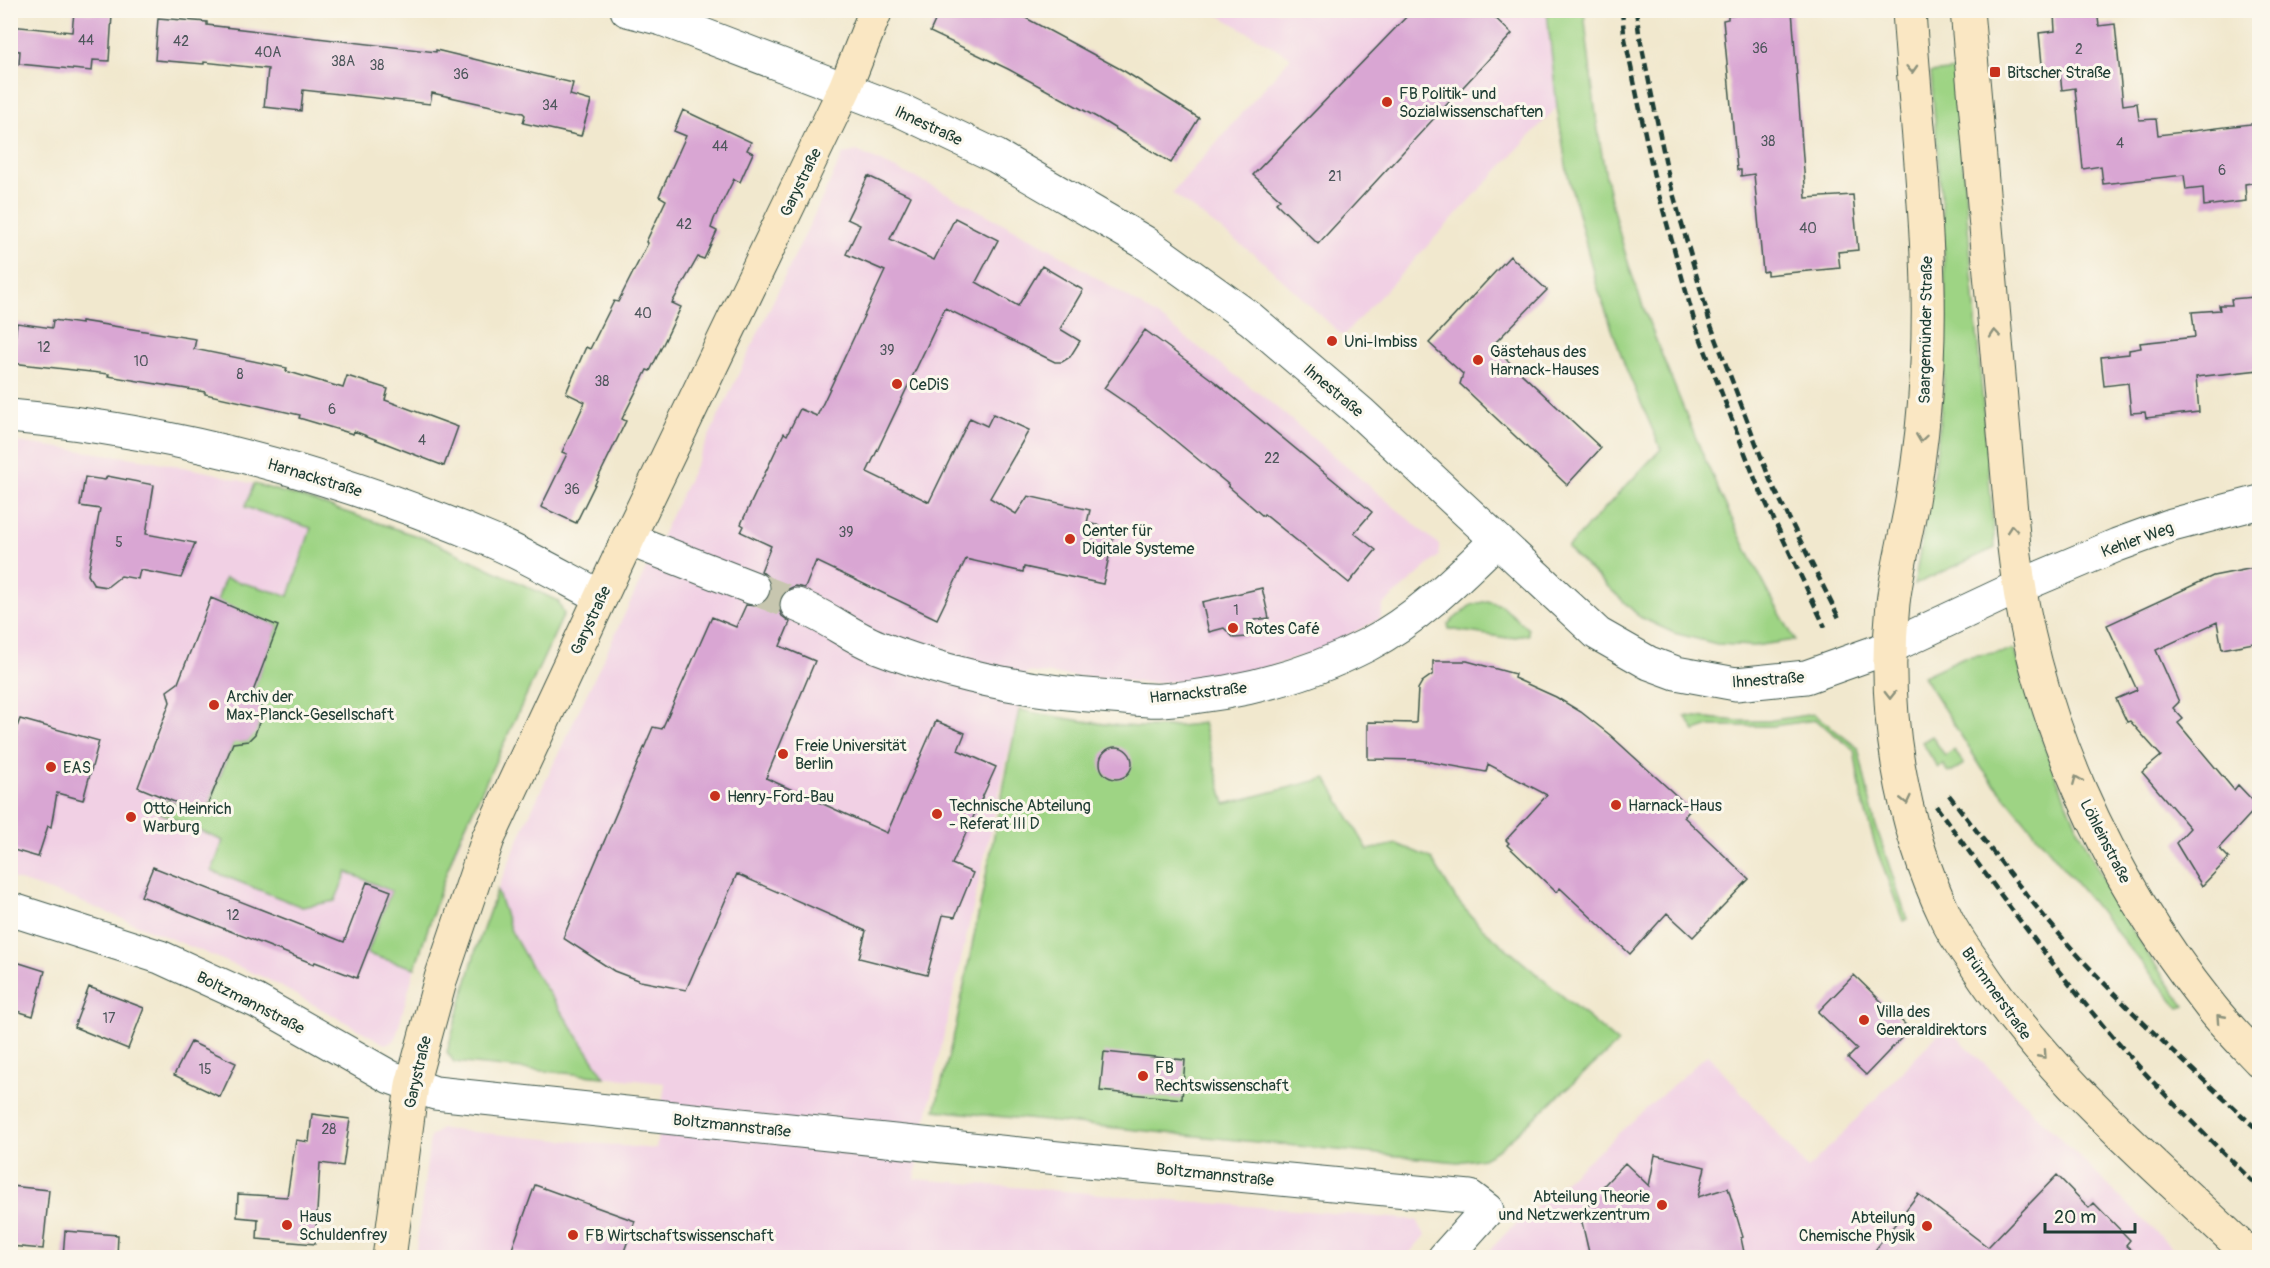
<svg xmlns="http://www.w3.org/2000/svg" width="2270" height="1268" font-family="Pangolin,sans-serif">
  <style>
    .built { fill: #f1d0e4 }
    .green { fill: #9ed484; stroke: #5e885c; stroke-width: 1.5 }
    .building { fill: #d9a6d3 }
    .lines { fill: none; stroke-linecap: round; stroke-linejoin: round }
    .street-tunnel { stroke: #c7c6af; stroke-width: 33; stroke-dasharray: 33 16; stroke-linecap: butt }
    .street-casing { stroke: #3e574b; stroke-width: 35 }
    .secondary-casing { stroke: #3e574b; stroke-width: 35 }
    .street { stroke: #fff; stroke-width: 33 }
    .secondary { stroke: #fae7c3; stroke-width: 33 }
    .rail { stroke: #1f3d34; stroke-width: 4.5; stroke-dasharray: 9 4.5; stroke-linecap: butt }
    .oneway { stroke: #8c927c }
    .poi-dot { fill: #c8321e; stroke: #fbf7ec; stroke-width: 2 }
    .labels { text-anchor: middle; stroke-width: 6; stroke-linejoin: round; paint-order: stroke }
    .number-label { font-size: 14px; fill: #4e575c }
    .poi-label { font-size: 16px; fill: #1f3d34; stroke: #fbf7ec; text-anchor: start }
    .street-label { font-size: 16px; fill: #1f3d34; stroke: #fbf7ec }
  </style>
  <rect width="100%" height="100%" fill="#fbf7ec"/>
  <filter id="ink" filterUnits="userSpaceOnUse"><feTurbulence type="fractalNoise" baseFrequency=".0167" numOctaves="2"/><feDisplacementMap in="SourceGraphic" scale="12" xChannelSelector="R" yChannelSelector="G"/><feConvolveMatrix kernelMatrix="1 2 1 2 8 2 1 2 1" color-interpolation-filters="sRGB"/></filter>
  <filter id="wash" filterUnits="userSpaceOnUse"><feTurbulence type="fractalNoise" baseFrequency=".008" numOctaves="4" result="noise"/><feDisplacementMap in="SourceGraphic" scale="24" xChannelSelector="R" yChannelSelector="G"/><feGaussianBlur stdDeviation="1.35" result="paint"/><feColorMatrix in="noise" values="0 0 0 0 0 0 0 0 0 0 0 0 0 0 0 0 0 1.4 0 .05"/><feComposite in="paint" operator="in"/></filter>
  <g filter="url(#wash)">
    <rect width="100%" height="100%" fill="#f1e8ce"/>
    <!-- built -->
    <path class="built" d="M 1211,11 L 1547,11 L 1557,107 L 1343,336 L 1260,259 L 1172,193 L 1291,57 Z
      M 857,151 L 935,187 L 1051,249 L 1159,317 L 1269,401 L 1439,545 L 1439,556 L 1383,605 L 1380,619 L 1319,650 L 1258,671 L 1202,680 L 1150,683 L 1027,672 L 937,1065 L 915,1179 L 1417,1220 L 1425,1235 L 1406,1257 L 415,1258 L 430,1137 L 441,1129 L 656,1149 L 665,1083 L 454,1062 L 447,1052 L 476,949 L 493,901 L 525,824 L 843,154 Z
      M 10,441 L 148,460 L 213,473 L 304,498 L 429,540 L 558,601 L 564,614 L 488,776 L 444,879 L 418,956 L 395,1040 L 385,1044 L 265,978 L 206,953 L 74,899 L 11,878 Z
      M 1946,1026 L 2181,1257 L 1482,1258 L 1506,1233 L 1708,1054 L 1808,1169 Z"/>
    <!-- green -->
    <path class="green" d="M 1547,11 L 1584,11 C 1592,85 1599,163 1620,235 C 1634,287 1654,336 1674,385 C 1709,473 1748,559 1795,640 L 1754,646 L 1717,644 L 1674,633 L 1640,617 L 1567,548 L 1661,449 L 1625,366 L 1596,283 L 1567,171 L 1557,107 Z
      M 1955,70 L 1995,548 L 1914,585 L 1935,465 L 1943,392 L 1946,321 L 1943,220 L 1931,73 Z
      M 254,484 L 304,498 L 429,540 L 558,601 L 564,614 L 457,844 L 444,879 L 415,968 L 367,954 L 391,891 L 347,872 L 335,901 L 302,907 L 212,871 L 223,841 L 160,813 L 167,799 L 205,816 L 236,735 L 240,742 L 248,741 C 258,730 265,715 257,702 L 249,701 L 278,626 L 217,601 L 225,578 L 289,596 L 311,528 L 245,507 Z
      M 1487,601 L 1501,605 L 1528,629 L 1528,635 L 1507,638 L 1449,629 L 1448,624 L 1471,605 Z
      M 2015,650 C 2049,779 2103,900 2185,1006 L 2179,1008 L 1983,770 L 1923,676 L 1964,657 Z
      M 1019,710 C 1080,721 1141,734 1203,723 L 1225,804 L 1326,778 L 1368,850 L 1397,844 L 1431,858 L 1456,899 L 1480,926 L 1618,1043 L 1499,1149 L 1483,1158 L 1458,1162 L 935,1110 L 956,1026 Z
      M 1814,714 L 1858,748 L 1875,823 L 1907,919 L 1903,921 L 1876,848 L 1862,799 L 1854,750 L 1816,720 L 1773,726 L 1710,726 L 1695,731 L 1685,716 L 1738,721 L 1768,721 Z
      M 1932,736 L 1945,756 L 1954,750 L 1964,764 L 1949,773 L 1944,765 L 1938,768 L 1922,742 Z
      M 497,890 L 511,931 L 530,965 L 605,1077 L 454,1062 L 447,1052 L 476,949 Z"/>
    <g id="blocks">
      <!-- building -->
      <path class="building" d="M 940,10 L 1011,10 L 1124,71 L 1199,118 L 1171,163 L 1098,118 L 1008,69 L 930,32 Z
        M 1413,10 L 1487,10 L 1512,34 L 1318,244 L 1276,203 L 1280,199 L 1253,175 Z
        M 1780,10 L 1792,10 L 1806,198 L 1853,195 L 1858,250 L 1838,252 L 1840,268 L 1767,275 L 1767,271 L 1763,272 L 1754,174 L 1741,176 L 1741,170 L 1737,170 L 1723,20 L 1728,19 L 1728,15 Z
        M 2083,10 L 2097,10 L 2099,26 L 2115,24 L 2123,105 L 2137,103 L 2139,120 L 2156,119 L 2158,135 L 2259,123 L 2259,182 L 2245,184 L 2246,201 L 2204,206 L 2203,188 L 2186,190 L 2184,175 L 2103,184 L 2101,166 L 2083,169 L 2075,88 L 2062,90 L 2060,73 L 2043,75 L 2039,33 L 2055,31 L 2054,14 Z
        M 74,12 L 112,15 L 109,61 L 93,60 L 92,71 L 19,64 L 20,51 L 10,50 L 10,26 L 72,32 Z
        M 158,18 L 207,22 L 207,25 L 436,52 L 436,50 L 573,83 L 570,95 L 591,101 L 581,136 L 523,123 L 525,115 L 523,113 L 432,93 L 430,104 L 303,90 L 301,111 L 264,107 L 268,69 L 204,62 L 204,64 L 155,60 Z
        M 683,110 L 751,142 L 747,150 L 753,153 L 740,182 L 734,179 L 714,219 L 711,228 L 717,231 L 704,259 L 698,257 L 672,303 L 681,307 L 650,371 L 647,370 L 622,419 L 626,421 L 576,523 L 541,507 L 567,454 L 562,452 L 585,402 L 566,393 L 586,347 L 590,349 L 614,301 L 618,302 L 648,243 L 646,242 L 666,200 L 659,196 L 686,136 L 674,131 Z
        M 868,176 L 911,196 L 890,239 L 934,260 L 955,218 L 998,240 L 976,282 L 1018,306 L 1042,266 L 1083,290 L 1060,329 L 1080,341 L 1070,357 L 1062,362 L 1055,362 L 945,308 L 867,472 L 929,502 L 970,418 L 987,426 L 993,414 L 1029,430 L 990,498 L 1016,514 L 1028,496 L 1090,510 L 1087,523 L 1115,529 L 1103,584 L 1024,567 L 1023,572 L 966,559 L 937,619 L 816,561 L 805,588 L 795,586 L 786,590 L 780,598 L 778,607 L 782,616 L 790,622 L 780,646 L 815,661 L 766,778 L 887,833 L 936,721 L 965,733 L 958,750 L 996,767 L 952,864 L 973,873 L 955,917 L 943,915 L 927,975 L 859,958 L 866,931 L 737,874 L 686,990 L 640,981 L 614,971 L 563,938 L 653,727 L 662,729 L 712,617 L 736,627 L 746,605 L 756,606 L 765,602 L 770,595 L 771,585 L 767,576 L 761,571 L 771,546 L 741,532 L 744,526 L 741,524 L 784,433 L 787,435 L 800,409 L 817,416 L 885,271 L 846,254 L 860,225 L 847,219 Z
        M 1510,256 L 1547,290 L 1492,346 L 1601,448 L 1567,485 L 1460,384 L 1463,374 L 1429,343 Z
        M 2255,297 L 2257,309 L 2259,309 L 2259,370 L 2196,377 L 2199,412 L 2146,418 L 2145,412 L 2131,413 L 2128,383 L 2104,386 L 2101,357 L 2129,354 L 2129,350 L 2141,348 L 2140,343 L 2195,337 L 2192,312 L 2220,310 L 2219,305 L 2232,305 L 2231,299 Z
        M 53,320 L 81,324 L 81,321 L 196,339 L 194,349 L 287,368 L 286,371 L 343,388 L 347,376 L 388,389 L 385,400 L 458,427 L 444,466 L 354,431 L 353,434 L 299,418 L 300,415 L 205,394 L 205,392 L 108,376 L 109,374 L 12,363 L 17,323 L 52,328 Z
        M 1145,330 L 1215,382 L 1372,512 L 1354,533 L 1376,550 L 1349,583 L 1264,514 L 1263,516 L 1228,486 L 1229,485 L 1148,418 L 1104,388 Z
        M 107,476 L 154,485 L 146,534 L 195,543 L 181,578 L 140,570 L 138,579 L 121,576 L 107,587 L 94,585 L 88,575 L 100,509 L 80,506 L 85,477 L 105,480 Z
        M 2259,567 L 2259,642 L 2222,649 L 2217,622 L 2156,650 L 2179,702 L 2173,708 L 2183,719 L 2178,723 L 2234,790 L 2238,785 L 2258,806 L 2219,848 L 2229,858 L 2202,886 L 2176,843 L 2190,828 L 2142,772 L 2161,756 L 2130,721 L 2127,722 L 2116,699 L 2137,690 L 2107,625 L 2213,576 Z
        M 1262,588 L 1269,618 L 1255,620 L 1247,637 L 1234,638 L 1224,628 L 1209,632 L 1202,602 Z
        M 211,598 L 278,626 L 252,694 L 261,708 L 261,717 L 255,734 L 248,741 L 233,743 L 204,814 L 138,787 L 170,702 L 167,691 L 178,683 Z
        M 1433,661 L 1467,661 L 1515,674 L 1514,678 L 1556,697 L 1581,712 L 1610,735 L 1691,809 L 1684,817 L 1749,879 L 1693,937 L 1667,913 L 1630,954 L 1560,888 L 1556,892 L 1507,845 L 1509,843 L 1506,840 L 1547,795 L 1488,764 L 1486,772 L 1419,760 L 1368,759 L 1368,722 L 1416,723 L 1418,689 L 1422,682 L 1433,674 Z
        M 20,719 L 99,741 L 83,800 L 57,793 L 51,827 L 48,826 L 38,857 L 10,849 L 10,746 Z
        M1100 763a16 16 0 1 1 32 0a16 16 0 1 1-32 0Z
        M 153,867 L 344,942 L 367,882 L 391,891 L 357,978 L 315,962 L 314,964 L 141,896 Z
        M 10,960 L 45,971 L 33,1016 L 10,1009 Z
        M 1854,975 L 1910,1029 L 1866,1075 L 1848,1058 L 1857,1049 L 1818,1012 Z
        M 89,987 L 144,1008 L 128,1049 L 74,1027 Z
        M 191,1042 L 236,1063 L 220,1097 L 174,1075 Z
        M 1104,1052 L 1185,1060 L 1182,1099 L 1100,1091 Z
        M 312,1114 L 350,1119 L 343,1166 L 320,1163 L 315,1244 L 257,1239 L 258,1219 L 237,1217 L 238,1194 L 287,1197 L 296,1140 L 309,1142 Z
        M 1655,1155 L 1705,1167 L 1698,1197 L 1728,1188 L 1743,1237 L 1741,1238 L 1745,1257 L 1590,1257 L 1580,1214 L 1592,1202 L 1590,1200 L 1625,1163 L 1649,1186 Z
        M 2057,1175 L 2089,1208 L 2094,1203 L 2130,1240 L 2126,1245 L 2139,1257 L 1870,1257 L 1918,1194 L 1988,1247 Z
        M 535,1185 L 635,1221 L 622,1257 L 536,1257 L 512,1249 Z
        M 10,1186 L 49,1190 L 43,1249 L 10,1246 Z
        M 65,1231 L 118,1235 L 117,1257 L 63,1257 Z"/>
    </g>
  </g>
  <g filter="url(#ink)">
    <use href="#blocks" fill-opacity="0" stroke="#3e574b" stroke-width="1.5"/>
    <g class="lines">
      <!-- street-tunnel -->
      <path class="street-tunnel" d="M 753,588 L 797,605"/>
      <defs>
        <path id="street" d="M 627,10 L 662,19 L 904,112 L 996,156 L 1144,242 L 1251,319 L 1361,413 L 1598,634 L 1649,663 L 1676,673 L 1736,684 L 1806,677 L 1890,647 L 2018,587 L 2117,545 L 2172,525 L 2260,502
          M 10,416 C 178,431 337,475 492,541 C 529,557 565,578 601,597
          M 628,539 L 753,588
          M 797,605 C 826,616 850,636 878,647 C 952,676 1033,692 1112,697 C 1129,698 1146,701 1162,700 C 1233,695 1303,678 1367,645 C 1417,619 1457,579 1497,540
          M 10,909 L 160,957 L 256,1001 L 390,1077 L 435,1093 L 1087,1161 L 1470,1197 L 1487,1210 L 1444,1258"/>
        <path id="secondary" d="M 1909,10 C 1916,128 1933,246 1927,363 C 1925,409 1920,456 1912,501 C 1906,535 1897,569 1893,603 C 1882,711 1900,822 1947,920 C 1955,937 1967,952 1977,967 C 2051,1079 2157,1166 2253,1258
          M 1967,10 L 2014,547 C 2032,714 2107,876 2211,1007 C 2226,1026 2243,1043 2260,1061
          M 389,1258 L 412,1085 L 441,978 L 488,839 L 628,539 L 845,88 L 876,10"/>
      </defs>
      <!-- street casing -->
      <use href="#street" class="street-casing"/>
      <!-- secondary casing -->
      <use href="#secondary" class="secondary-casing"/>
      <!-- street -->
      <use href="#street" class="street"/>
      <!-- secondary -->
      <use href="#secondary" class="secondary"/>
      <!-- rail -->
      <path class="rail" d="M 1622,10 L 1624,34 L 1655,181 L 1696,327 L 1757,484 L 1825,627
        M 1636,10 L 1639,33 L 1669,179 L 1710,323 L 1770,480 L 1840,620
        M 1949,795 C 1993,852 2036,910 2085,963 C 2140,1022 2200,1077 2260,1132
        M 1936,806 C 2005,901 2075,999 2156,1085 C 2189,1120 2225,1154 2259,1188"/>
    </g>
    <!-- one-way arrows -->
    <defs><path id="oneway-chevron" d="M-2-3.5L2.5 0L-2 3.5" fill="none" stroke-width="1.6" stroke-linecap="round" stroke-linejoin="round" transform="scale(1.5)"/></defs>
    <g class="oneway">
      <use href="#oneway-chevron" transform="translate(1912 69) rotate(87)"/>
      <use href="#oneway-chevron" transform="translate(1995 334) rotate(-95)"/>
      <use href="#oneway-chevron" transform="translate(1921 438) rotate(98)"/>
      <use href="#oneway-chevron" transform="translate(2012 529) rotate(-95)"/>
      <use href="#oneway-chevron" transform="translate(1890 695) rotate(90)"/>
      <use href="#oneway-chevron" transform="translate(2077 780) rotate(-112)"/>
      <use href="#oneway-chevron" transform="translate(1906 800) rotate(77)"/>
      <use href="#oneway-chevron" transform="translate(2220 1018) rotate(-132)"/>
      <use href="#oneway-chevron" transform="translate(2043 1055) rotate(48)"/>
    </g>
  </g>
  <!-- markers -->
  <g class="poi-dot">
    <rect x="1989" y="66" width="12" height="12" rx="3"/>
    <circle cx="1387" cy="102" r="6"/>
    <circle cx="1332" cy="341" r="6"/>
    <circle cx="1478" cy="360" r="6"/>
    <circle cx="897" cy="384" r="6"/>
    <circle cx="1070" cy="539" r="6"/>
    <circle cx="1233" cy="628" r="6"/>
    <circle cx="214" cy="705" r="6"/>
    <circle cx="783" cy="754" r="6"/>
    <circle cx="51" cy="767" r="6"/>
    <circle cx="715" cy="796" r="6"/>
    <circle cx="1616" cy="805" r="6"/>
    <circle cx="937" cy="814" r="6"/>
    <circle cx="131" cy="817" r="6"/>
    <circle cx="1864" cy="1020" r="6"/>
    <circle cx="1143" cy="1076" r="6"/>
    <circle cx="1662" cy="1205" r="6"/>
    <circle cx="287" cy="1225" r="6"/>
    <circle cx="1927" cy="1226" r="6"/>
    <circle cx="573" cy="1235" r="6"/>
  </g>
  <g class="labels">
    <!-- number labels -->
    <g class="number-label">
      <text x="86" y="45">44</text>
      <text x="181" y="46">42</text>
      <text x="1760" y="53">36</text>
      <text x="2079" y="54">2</text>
      <text x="268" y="57">40A</text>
      <text x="343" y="66">38A</text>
      <text x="377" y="70">38</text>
      <text x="461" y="79">36</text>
      <text x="550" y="110">34</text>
      <text x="1768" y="146">38</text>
      <text x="2120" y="148">4</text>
      <text x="720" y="151">44</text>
      <text x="2222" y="175">6</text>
      <text x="1335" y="181">21</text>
      <text x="684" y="229">42</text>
      <text x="1808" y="233">40</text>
      <text x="643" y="318">40</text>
      <text x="44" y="352">12</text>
      <text x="887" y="355">39</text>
      <text x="141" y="366">10</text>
      <text x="240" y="379">8</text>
      <text x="602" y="386">38</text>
      <text x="332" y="414">6</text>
      <text x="422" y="445">4</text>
      <text x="1272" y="463">22</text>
      <text x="572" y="494">36</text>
      <text x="846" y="537">39</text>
      <text x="119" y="547">5</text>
      <text x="1236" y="615">1</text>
      <text x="233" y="920">12</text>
      <text x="109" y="1023">17</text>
      <text x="205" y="1074">15</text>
      <text x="329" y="1134">28</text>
    </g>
    <!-- poi labels -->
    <g class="poi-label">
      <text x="2007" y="78">Bitscher Straße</text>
      <text x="1399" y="99">FB Politik- und<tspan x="1399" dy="18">Sozialwissenschaften</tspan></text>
      <text x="1344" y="347">Uni-Imbiss</text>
      <text x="1490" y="357">Gästehaus des<tspan x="1490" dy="18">Harnack-Hauses</tspan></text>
      <text x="909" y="390">CeDiS</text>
      <text x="1082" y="536">Center für<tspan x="1082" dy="18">Digitale Systeme</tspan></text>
      <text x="1245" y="634">Rotes Café</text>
      <text x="226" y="702">Archiv der<tspan x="226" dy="18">Max-Planck-Gesellschaft</tspan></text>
      <text x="795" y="751">Freie Universität<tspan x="795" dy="18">Berlin</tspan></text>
      <text x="63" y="773">EAS</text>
      <text x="727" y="802">Henry-Ford-Bau</text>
      <text x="949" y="811">Technische Abteilung<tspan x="949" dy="18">- Referat III D</tspan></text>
      <text x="1628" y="811">Harnack-Haus</text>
      <text x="143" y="814">Otto Heinrich<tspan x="143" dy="18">Warburg</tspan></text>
      <text x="1876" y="1017">Villa des<tspan x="1876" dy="18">Generaldirektors</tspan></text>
      <text x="1155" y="1073">FB<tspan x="1155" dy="18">Rechtswissenschaft</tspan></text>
      <text x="1650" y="1202" text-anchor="end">Abteilung Theorie<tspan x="1650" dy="18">und Netzwerkzentrum</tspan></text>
      <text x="299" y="1222">Haus<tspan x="299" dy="18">Schuldenfrey</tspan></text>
      <text x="1915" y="1223" text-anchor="end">Abteilung<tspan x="1915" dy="18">Chemische Physik</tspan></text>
      <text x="585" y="1241">FB Wirtschaftswissenschaft</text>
    </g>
    <!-- street labels -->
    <g class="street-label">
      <text transform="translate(929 125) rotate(25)" y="6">Ihnestraße</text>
      <text transform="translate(800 182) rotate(-64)" y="6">Garystraße</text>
      <text transform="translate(1925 330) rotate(-89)" y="6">Saargemünder Straße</text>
      <text transform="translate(1334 390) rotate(40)" y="6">Ihnestraße</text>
      <text transform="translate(315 477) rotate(17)" y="6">Harnackstraße</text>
      <text transform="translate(2137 539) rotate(-20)" y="6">Kehler Weg</text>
      <text transform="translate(590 620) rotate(-65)" y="6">Garystraße</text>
      <text transform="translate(1768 679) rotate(-4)" y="6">Ihnestraße</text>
      <text transform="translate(1198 692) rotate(-6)" y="6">Harnackstraße</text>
      <text transform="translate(2106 841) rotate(63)" y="6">Löhleinstraße</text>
      <text transform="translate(1997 993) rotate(55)" y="6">Brümmerstraße</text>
      <text transform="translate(251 1002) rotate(27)" y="6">Boltzmannstraße</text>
      <text transform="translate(417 1072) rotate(-77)" y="6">Garystraße</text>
      <text transform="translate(732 1125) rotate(6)" y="6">Boltzmannstraße</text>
      <text transform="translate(1215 1174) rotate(6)" y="6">Boltzmannstraße</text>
    </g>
  </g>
  <!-- margin -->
  <rect width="2270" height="1268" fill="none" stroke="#fbf7ec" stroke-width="36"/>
  <!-- scale -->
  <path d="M2045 1223v9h90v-9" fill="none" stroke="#1f3d34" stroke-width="3"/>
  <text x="2054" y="1223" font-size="18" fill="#1f3d34" stroke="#fbf7ec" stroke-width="4.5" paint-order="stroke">20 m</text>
</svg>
